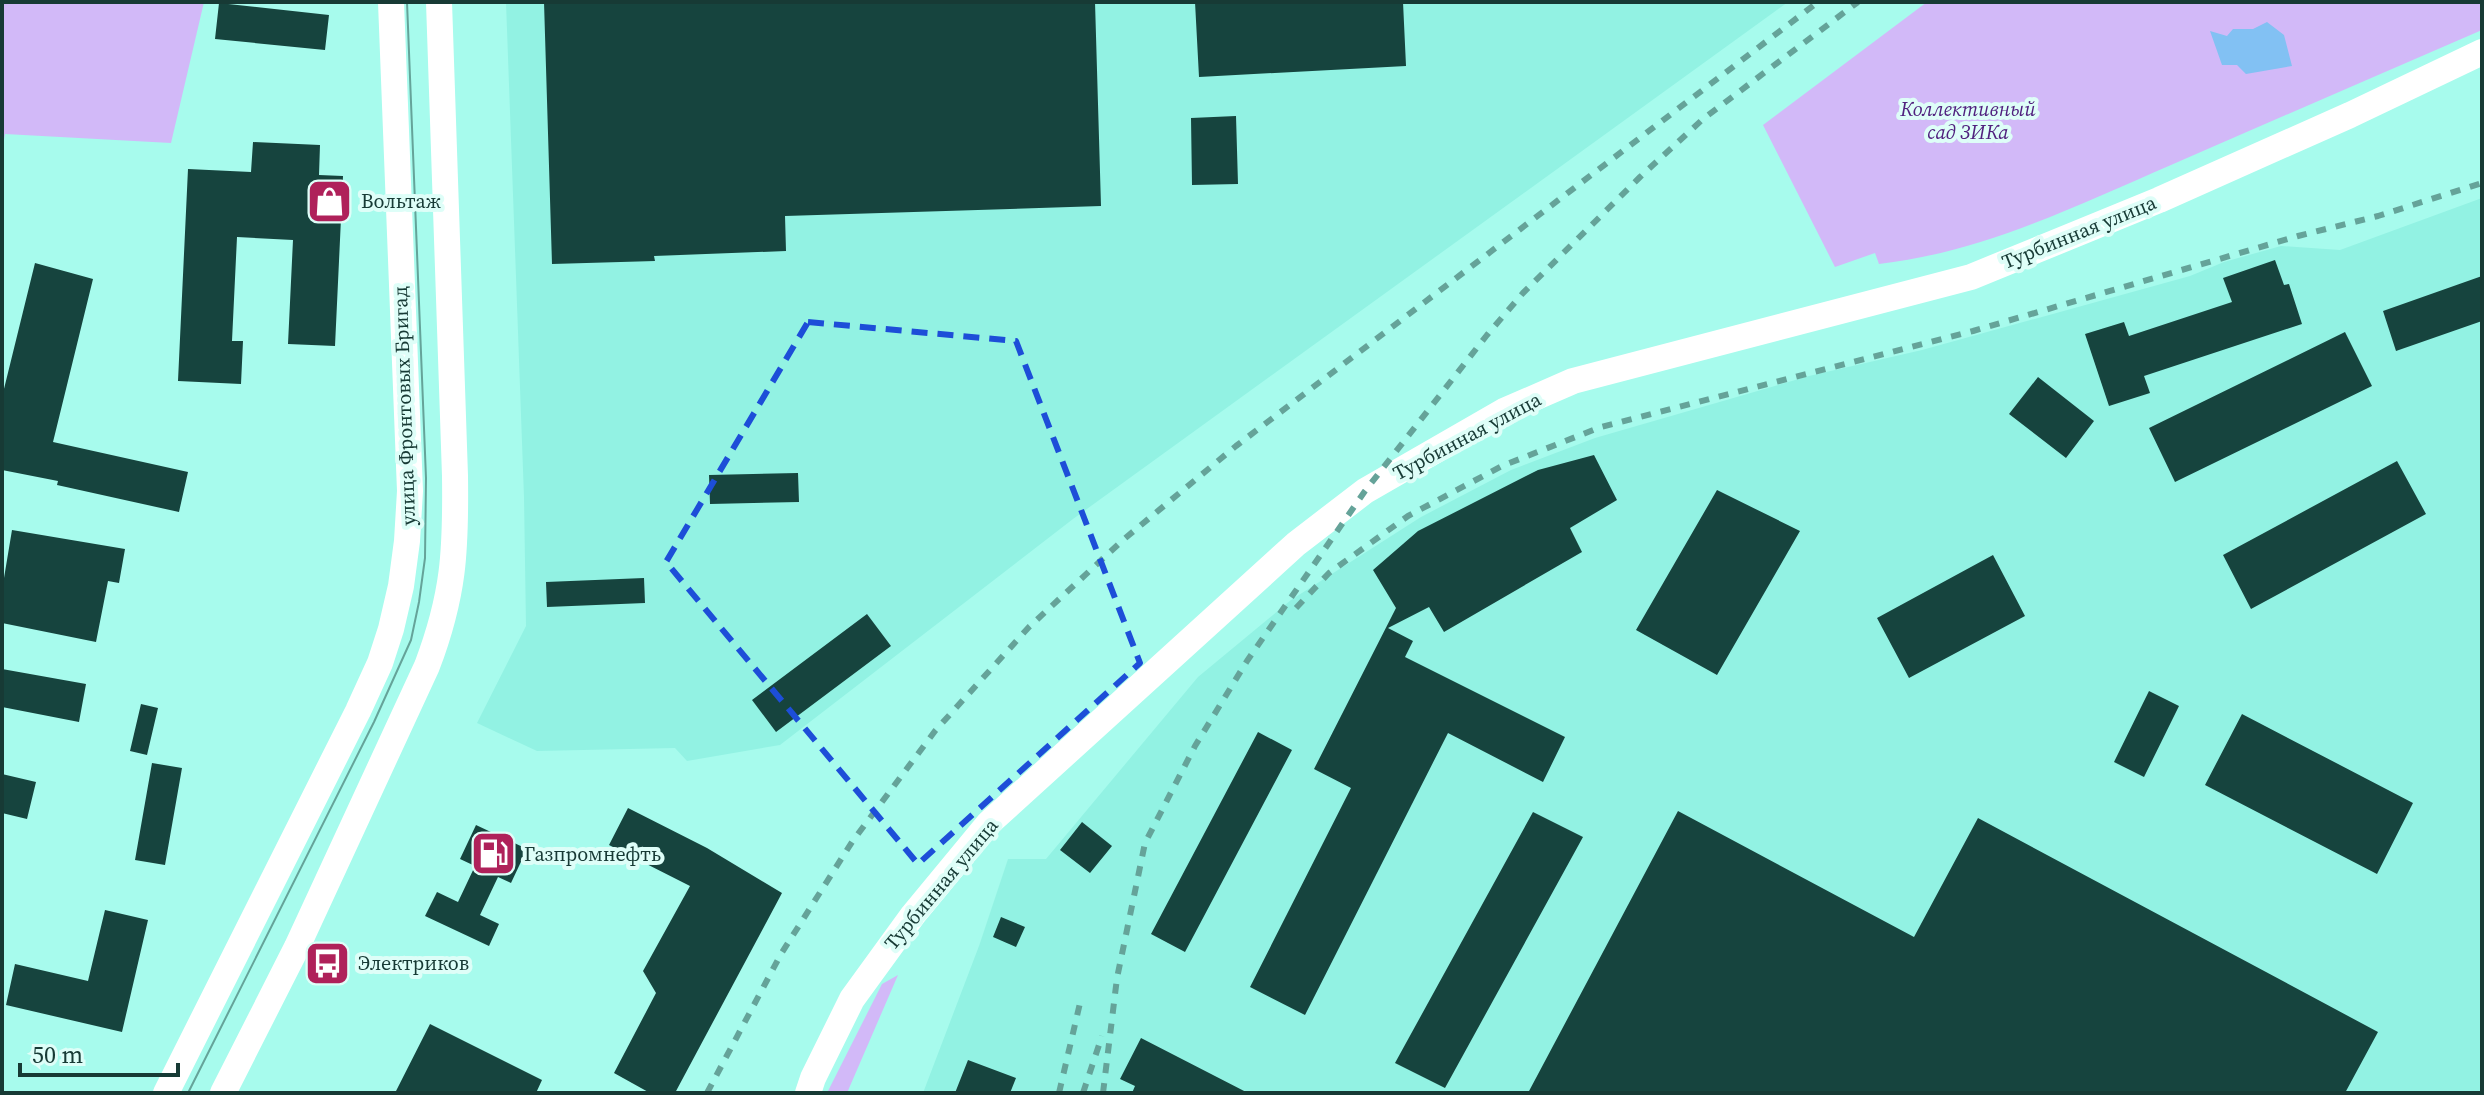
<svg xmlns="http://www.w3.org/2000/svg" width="2484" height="1095" font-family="'Source Serif 4',serif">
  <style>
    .built { fill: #92f2e3 }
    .green { fill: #d2b9f8 }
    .water { fill: #82c1f3 }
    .building { fill: #16443e }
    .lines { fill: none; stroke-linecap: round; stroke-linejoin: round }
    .major { stroke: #fff; stroke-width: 26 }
    .tram { stroke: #65a399; stroke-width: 2 }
    .rail { stroke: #65a399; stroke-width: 6; stroke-dasharray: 10 10; stroke-linecap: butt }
    .marked { fill: none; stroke: #1d4ed8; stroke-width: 6; stroke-dasharray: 16 10; stroke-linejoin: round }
    .labels { text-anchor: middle; stroke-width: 8; stroke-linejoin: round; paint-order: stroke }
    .park-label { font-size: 20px; font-style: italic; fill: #50207e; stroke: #defef8 }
    .poi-label { font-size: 20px; fill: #173a35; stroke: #defef8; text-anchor: start }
    .street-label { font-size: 20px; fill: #173a35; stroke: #defef8 }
  </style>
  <rect width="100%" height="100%" fill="#a7fbed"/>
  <!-- built -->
  <path class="built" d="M 506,2 L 1788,2 L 1073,519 L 780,745 L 687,761 L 675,748 L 537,751 L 477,723 L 526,626 L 524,497 Z
    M 2482,198 L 2482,1093 L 923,1093 L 979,946 L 1008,859 L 1046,859 L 1198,677 L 1291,600 L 1421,517 L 1511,470 L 1595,438 L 1809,376 L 1922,350 L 2190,276 L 2224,262 L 2281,246 L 2340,250 Z"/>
  <!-- green -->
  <path class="green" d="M 2,2 L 204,2 L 171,143 L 5,134 L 2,150 Z
    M 1927,2 L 2482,2 L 2482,30 C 2378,75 2274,120 2171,165 C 2076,206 1983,252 1879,264 L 1875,253 L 1835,267 L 1763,125 Z
    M 898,975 L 847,1093 L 827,1093 L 882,984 Z"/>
  <!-- water -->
  <path class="water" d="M 2267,22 L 2284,35 L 2292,66 L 2246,74 L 2237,65 L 2222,65 L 2210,31 L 2227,36 L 2233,29 L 2253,29 Z"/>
  <!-- building -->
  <path class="building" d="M 544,2 L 1095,2 L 1101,206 L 785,216 L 786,251 L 654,256 L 655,261 L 552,264 Z
    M 1195,2 L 1403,2 L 1406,66 L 1199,77 Z
    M 219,3 L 329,15 L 325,50 L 215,39 Z
    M 1236,116 L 1238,184 L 1192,185 L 1191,118 Z
    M 253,142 L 320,145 L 319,175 L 343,176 L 335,346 L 288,344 L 293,240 L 237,237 L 232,341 L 243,341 L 241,384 L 178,381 L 188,169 L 251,172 Z
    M 2275,260 L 2284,285 L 2289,284 L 2302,324 L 2144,376 L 2150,393 L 2109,406 L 2085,334 L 2124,322 L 2129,336 L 2232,302 L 2223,278 Z
    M 35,263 L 93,279 L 53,442 L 188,472 L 179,512 L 57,485 L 58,481 L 2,470 L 2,397 Z
    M 2482,276 L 2482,321 L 2396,351 L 2383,311 Z
    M 2345,332 L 2372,386 L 2175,482 L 2149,428 Z
    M 2038,377 L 2094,421 L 2066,458 L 2009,414 Z
    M 1594,455 L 1617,500 L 1570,528 L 1582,552 L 1444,632 L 1429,607 L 1388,628 L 1413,641 L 1405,657 L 1565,737 L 1543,782 L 1448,733 L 1305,1015 L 1250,987 L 1351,788 L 1314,769 L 1396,608 L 1373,570 L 1418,531 L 1538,470 Z
    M 2397,461 L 2426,514 L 2251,609 L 2223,555 Z
    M 798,473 L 799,502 L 710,504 L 709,475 Z
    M 1717,490 L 1800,531 L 1717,675 L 1636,630 Z
    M 12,530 L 125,549 L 119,583 L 108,581 L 96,642 L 2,623 L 2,590 Z
    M 1993,555 L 2025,616 L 1909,678 L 1877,618 Z
    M 644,578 L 645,603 L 547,607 L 546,582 Z
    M 867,614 L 891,646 L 776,732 L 752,700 Z
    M 2,669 L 86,684 L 79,722 L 2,707 Z
    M 2149,691 L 2179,706 L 2144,777 L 2114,762 Z
    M 141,704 L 158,708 L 147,755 L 130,751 Z
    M 2242,714 L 2413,803 L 2377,874 L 2205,785 Z
    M 1258,732 L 1292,750 L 1185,952 L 1151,934 Z
    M 152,763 L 182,768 L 165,865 L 135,860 Z
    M 2,774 L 36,782 L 27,819 L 2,813 Z
    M 628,808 L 707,848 L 782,893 L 675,1093 L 650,1093 L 614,1073 L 656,993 L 643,971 L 690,886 L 609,845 Z
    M 1678,811 L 1914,937 L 1978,818 L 2378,1032 L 2345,1093 L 1528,1093 Z
    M 1533,812 L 1583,837 L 1445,1088 L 1395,1063 Z
    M 1082,822 L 1112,846 L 1090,873 L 1060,850 Z
    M 476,825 L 527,849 L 511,883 L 498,877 L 480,915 L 499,924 L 489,946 L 425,916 L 437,892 L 458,902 L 475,866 L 460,859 Z
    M 105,910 L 148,920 L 122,1032 L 6,1005 L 15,964 L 88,981 Z
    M 1001,917 L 1025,927 L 1016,947 L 993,937 Z
    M 430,1024 L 542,1080 L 536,1093 L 395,1093 Z
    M 1141,1038 L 1248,1093 L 1132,1093 L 1135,1086 L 1120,1079 Z
    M 968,1060 L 1016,1078 L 1010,1093 L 955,1093 Z"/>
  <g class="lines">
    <!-- major -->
    <path class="major" d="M 166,1093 L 358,711 L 380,663 L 391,629 L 401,586 L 407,541 L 410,491 L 391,2
      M 223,1093 L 297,947 L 427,666 C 454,595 456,551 455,476 L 439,2
      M 808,1093 L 813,1078 L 852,999 L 913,915 L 989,823 L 1296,544 L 1365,491 L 1504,411 L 1573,381 L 1971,277 L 2159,200 L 2350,115 L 2482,52"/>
    <!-- tram -->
    <path class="tram" d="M 188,1093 L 374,722 L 411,640 L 419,602 L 425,558 L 426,478 L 407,2"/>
    <!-- rail -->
    <path class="rail" d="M 1296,608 L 1329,573 L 1408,516 L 1502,466 L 1601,427 L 1973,331 L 2298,236 L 2378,216 L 2482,183
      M 707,1093 L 781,954 L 852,842 L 935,731 L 1029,627 L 1123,540 L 1236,446 L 1818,2
      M 1059,1093 L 1080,1003
      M 1083,1093 L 1102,1036
      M 1103,1093 L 1117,978 L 1145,843 L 1195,746 L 1247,661 L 1365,491 L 1487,335 L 1523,293 L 1640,177 L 1703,119 L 1858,2"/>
  </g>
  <!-- marked area -->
  <path class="marked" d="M 808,322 L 1016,341 L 1140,663 L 918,864 L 666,562 Z"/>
  <!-- icons -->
  <defs>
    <symbol id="shop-square" viewBox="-11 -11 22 22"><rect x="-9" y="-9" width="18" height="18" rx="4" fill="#af215a" stroke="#defef8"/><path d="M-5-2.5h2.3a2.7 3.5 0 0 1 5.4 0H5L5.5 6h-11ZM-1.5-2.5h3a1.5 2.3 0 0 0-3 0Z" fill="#fff"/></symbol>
    <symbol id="fuel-square" viewBox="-11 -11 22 22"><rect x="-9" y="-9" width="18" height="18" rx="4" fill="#af215a" stroke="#defef8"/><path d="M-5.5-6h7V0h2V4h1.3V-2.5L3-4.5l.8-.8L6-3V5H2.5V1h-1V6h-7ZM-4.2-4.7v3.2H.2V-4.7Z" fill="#fff"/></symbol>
    <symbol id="bus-square" viewBox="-11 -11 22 22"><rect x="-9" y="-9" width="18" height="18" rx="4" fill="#af215a" stroke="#defef8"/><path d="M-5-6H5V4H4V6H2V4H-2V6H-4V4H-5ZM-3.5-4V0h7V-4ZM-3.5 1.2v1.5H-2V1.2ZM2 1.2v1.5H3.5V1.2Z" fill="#fff"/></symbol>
  </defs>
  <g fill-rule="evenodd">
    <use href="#shop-square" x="304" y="176" width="51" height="51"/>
    <use href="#fuel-square" x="468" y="828" width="51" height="51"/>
    <use href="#bus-square" x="302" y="938" width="51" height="51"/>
  </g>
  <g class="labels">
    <!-- park labels -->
    <g class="park-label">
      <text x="1968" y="116">Коллективный<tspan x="1968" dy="23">сад ЗИКа</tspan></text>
    </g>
    <!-- poi labels -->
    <g class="poi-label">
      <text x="361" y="208">Вольтаж</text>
      <text x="524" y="861">Газпромнефть</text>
      <text x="358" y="970">Электриков</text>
    </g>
    <!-- street labels -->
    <g class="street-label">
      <text transform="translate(2079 232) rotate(-22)" y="7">Турбинная улица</text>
      <text transform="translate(404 406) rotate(-92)" y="7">улица Фронтовых Бригад</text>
      <text transform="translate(1467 436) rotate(-28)" y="7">Турбинная улица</text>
      <text transform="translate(941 884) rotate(-50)" y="7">Турбинная улица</text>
    </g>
  </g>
  <!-- border -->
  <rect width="2484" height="1095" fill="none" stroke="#173a35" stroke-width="8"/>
  <!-- scale -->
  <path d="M20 1063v12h158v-12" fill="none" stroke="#173a35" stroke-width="4"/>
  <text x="32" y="1063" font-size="24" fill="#173a35" stroke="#defef8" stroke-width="6" paint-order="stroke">50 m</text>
</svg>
